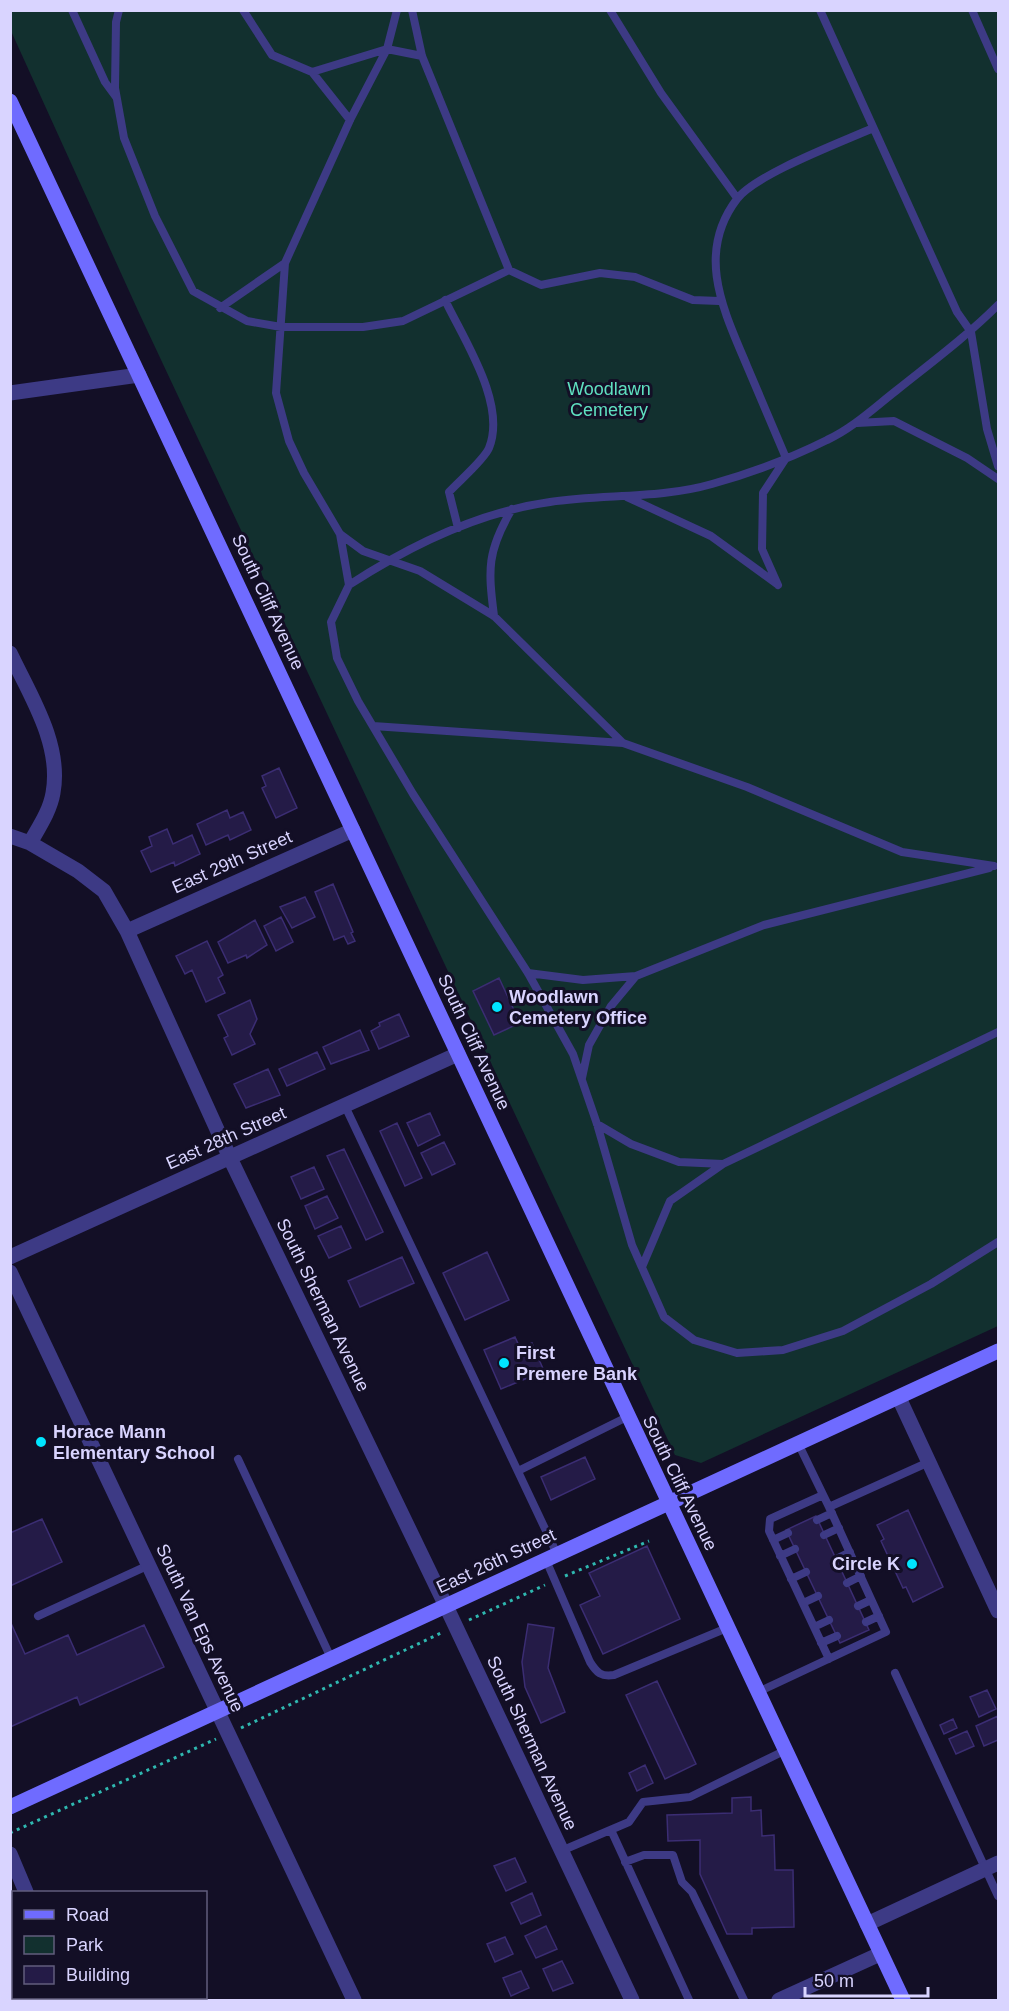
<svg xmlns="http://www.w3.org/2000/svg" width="1009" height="2011" font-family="Arial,sans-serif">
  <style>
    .green { fill: #12302f }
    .building { fill: #241b47; stroke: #3b2d73; stroke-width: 1.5 }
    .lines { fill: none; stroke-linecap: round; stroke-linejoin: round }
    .path { stroke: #2fb8b0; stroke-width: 3; stroke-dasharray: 3 4.5; stroke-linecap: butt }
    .lane { stroke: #3d3a85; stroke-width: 8 }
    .street { stroke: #3d3a85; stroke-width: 15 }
    .secondary { stroke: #6f6bff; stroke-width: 15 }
    .poi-dot { fill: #00e5ff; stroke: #130f26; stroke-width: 2 }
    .labels { text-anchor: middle; stroke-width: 6; stroke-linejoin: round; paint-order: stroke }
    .park-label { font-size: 18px; fill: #5fe0c0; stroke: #130f26 }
    .street-label { font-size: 18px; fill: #d9d4ff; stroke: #130f26 }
    .poi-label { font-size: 18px; font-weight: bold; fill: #d9d4ff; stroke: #130f26; text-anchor: start }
  </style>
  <rect width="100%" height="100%" fill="#130f26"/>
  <!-- green -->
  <path class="green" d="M 10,11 L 998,11 L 998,1326 L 701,1463 L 675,1455 L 140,315 L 11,31 Z"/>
  <!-- building -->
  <path class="building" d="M 279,768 L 297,808 L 276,818 L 262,788 L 266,786 L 262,776 Z
    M 227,810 L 230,818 L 243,812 L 251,830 L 230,840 L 228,835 L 206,845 L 197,824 Z
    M 167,829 L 173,844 L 192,835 L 200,854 L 175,866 L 174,862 L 151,872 L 141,851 L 152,846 L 149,837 Z
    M 333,884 L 353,932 L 351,933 L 355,941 L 348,944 L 344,936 L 334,940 L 315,892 Z
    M 305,897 L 315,917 L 292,928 L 280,907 Z
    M 281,917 L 293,942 L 276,951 L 264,926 Z
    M 255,920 L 267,945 L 247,958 L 246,955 L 228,963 L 218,942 Z
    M 207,941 L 223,975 L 218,978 L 225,993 L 206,1002 L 192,970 L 185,974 L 176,956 Z
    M 499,978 L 520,1023 L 494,1035 L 473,991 Z
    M 250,1000 L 257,1019 L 250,1034 L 255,1044 L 232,1055 L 224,1038 L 228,1036 L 218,1015 Z
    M 399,1014 L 409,1036 L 379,1049 L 371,1031 L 380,1026 L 379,1023 Z
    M 360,1030 L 369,1050 L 331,1064 L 323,1047 Z
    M 317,1052 L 325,1069 L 287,1086 L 279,1069 Z
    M 268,1069 L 280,1095 L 246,1108 L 234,1084 Z
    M 430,1113 L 440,1135 L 418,1146 L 407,1123 Z
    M 397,1123 L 422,1178 L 405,1186 L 380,1131 Z
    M 444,1142 L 455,1164 L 432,1175 L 421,1153 Z
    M 344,1149 L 383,1232 L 366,1240 L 327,1156 Z
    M 314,1167 L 324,1189 L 301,1199 L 291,1177 Z
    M 327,1196 L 338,1218 L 315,1229 L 305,1206 Z
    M 341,1226 L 351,1248 L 329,1258 L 318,1236 Z
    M 487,1252 L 509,1300 L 465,1320 L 443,1273 Z
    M 402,1257 L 414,1283 L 360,1307 L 348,1281 Z
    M 515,1337 L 520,1348 L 532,1343 L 544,1371 L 501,1389 L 484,1350 Z
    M 585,1457 L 595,1479 L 551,1500 L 541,1477 Z
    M 908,1510 L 943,1587 L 913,1602 L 906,1587 L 903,1588 L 881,1541 L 884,1539 L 877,1525 Z
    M 816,1516 L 869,1630 L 840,1643 L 786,1530 Z
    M 42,1519 L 62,1562 L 10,1586 L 10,1533 Z
    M 647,1546 L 680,1619 L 603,1654 L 580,1605 L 600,1596 L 589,1573 Z
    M 10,1621 L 25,1654 L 68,1635 L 77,1655 L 144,1625 L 164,1667 L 80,1705 L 77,1697 L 10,1727 Z
    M 528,1624 L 554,1628 L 548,1668 L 565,1712 L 541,1723 L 525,1687 L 522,1662 Z
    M 657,1681 L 696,1764 L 665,1779 L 626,1695 Z
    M 987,1690 L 996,1709 L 979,1717 L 970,1697 Z
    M 998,1716 L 998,1740 L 984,1746 L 976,1726 Z
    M 953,1719 L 957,1728 L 944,1734 L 940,1725 Z
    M 967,1731 L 974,1746 L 956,1754 L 949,1739 Z
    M 645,1765 L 653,1783 L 637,1791 L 629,1773 Z
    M 751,1797 L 751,1811 L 761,1810 L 762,1836 L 774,1835 L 775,1870 L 793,1870 L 794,1927 L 752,1928 L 752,1934 L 727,1934 L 700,1874 L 700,1840 L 668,1841 L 667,1815 L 732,1813 L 732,1798 Z
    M 515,1858 L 526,1882 L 506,1891 L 494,1866 Z
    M 532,1893 L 541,1915 L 521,1924 L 511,1903 Z
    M 546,1926 L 557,1949 L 536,1958 L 525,1936 Z
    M 505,1937 L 513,1954 L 495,1962 L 487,1944 Z
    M 562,1961 L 573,1983 L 553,1991 L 543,1969 Z
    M 521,1971 L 529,1988 L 511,1996 L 503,1978 Z"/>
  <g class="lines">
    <!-- path -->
    <path class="path" d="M 565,1576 L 649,1541
      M 469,1620 L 545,1585
      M 241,1728 L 441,1633
      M 10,1833 L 216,1739"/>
    <!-- lane -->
    <path class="lane" d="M 72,10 L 105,82 L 116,97
      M 119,10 L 116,22 L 115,88 L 124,138 L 155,216 L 193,291 L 247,321 L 281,327 L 363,327 L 403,321 L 509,270 L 541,285 L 600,273 L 635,277 L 693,300 L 719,301
      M 243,10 L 272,55 L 312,72 L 350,120
      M 397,10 L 387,49 L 350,120 L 285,263 L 276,393 L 289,441 L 304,473 L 340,534 L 349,585 L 331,622 L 337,658 L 358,701 L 413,794 L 528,973 L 573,1054 L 597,1124 L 632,1245 L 664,1317 L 694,1340 L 737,1353 L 783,1350 L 843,1331 L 931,1284 L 998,1242
      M 412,10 L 422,56 L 509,270
      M 610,10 L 661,93 L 737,198
      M 820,10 L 957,312 L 971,332 L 987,429 L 998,466
      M 972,10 L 998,69
      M 312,72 L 387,49 L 422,56
      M 445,300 C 464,340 507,404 489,448 C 484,460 459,481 449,492 L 458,528
      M 220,308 L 285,263
      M 857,423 L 894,421 L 967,458 L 998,479
      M 627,497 L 711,536 L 777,584
      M 340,534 L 363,551 L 420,571 L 494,616 L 623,743
      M 349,585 C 409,546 479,512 550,502 C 603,494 660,499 712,484 C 751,473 791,458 827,440 C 853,428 875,407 897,390 C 932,362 967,336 998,305
      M 778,585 L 762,549 L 763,493 L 786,458 C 773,427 760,397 747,366 C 724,311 695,254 737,199 C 756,174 842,142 873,128
      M 494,616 C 488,569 487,551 512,509
      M 373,726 L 623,743 L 747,787 L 902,852 L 994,866
      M 528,973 L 583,980 L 636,976 L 764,925 L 989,868
      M 582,1078 L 589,1045 L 611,1006 L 636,976
      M 345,1106 L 557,1554
      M 597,1124 L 631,1144 L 679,1162 L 723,1164 L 998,1032
      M 642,1267 L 670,1201 L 723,1164
      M 798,1443 L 829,1507 L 929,1462
      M 238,1459 L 331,1658
      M 518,1471 L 627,1417
      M 823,1495 L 770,1519 L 769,1531 L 829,1659
      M 817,1520 L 832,1513
      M 824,1535 L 839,1528
      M 773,1540 L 788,1533
      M 780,1556 L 795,1549
      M 836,1559 L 850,1552
      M 546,1560 L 590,1662 C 597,1673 601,1677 614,1675 L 727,1628
      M 791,1579 L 806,1572
      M 847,1583 L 861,1576
      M 803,1603 L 818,1596
      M 858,1606 L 871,1600
      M 38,1616 L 149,1565
      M 866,1622 L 879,1616
      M 814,1627 L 829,1620
      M 821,1643 L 837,1636
      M 895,1673 L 998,1896
      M 758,1692 L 886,1632 L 829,1507
      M 611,1830 L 689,2000
      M 561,1851 L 629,1822 L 643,1802 L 690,1797 L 786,1750
      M 625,1862 L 644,1855 L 673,1855 L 682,1882 L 692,1892 L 744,2000"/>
    <!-- street -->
    <path class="street" d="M 10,393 L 139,375
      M 10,653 C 30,695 62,744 53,793 C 50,811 39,827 30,843
      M 10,836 L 30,843 L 78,871 L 104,891 L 127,931 L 230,1158 L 446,1606 L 632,2000
      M 127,931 L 353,830
      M 10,1257 L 458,1054
      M 10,1272 L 354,2000
      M 899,1398 L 998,1611
      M 10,1854 L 26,1892
      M 867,1924 L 998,1863
      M 67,1998 L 68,2000
      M 779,2000 L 880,1954"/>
    <!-- secondary -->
    <path class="secondary" d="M 10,101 L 903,2000
      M 10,1807 L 998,1351"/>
  </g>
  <!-- markers -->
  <g class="poi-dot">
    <circle cx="497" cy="1007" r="6"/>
    <circle cx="504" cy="1363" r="6"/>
    <circle cx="41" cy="1442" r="6"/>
    <circle cx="912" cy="1564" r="6"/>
  </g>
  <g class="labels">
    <!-- park labels -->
    <g class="park-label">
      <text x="609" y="395">Woodlawn<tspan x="609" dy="21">Cemetery</tspan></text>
    </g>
    <!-- street labels -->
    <g class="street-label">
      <text transform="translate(268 602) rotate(65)" y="6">South Cliff Avenue</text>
      <text transform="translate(232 862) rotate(-24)" y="6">East 29th Street</text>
      <text transform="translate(474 1042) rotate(65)" y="6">South Cliff Avenue</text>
      <text transform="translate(226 1138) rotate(-24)" y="6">East 28th Street</text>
      <text transform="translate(323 1305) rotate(64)" y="6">South Sherman Avenue</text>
      <text transform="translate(680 1483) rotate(64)" y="6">South Cliff Avenue</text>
      <text transform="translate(496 1561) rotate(-25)" y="6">East 26th Street</text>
      <text transform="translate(200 1628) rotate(65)" y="6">South Van Eps Avenue</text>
      <text transform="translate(532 1743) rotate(65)" y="6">South Sherman Avenue</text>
    </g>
    <!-- poi labels -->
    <g class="poi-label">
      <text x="509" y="1003">Woodlawn<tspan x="509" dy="21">Cemetery Office</tspan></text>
      <text x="516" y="1359">First<tspan x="516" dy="21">Premere Bank</tspan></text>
      <text x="53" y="1438">Horace Mann<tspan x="53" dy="21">Elementary School</tspan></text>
      <text x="900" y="1570" text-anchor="end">Circle K</text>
    </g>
  </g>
  <!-- border -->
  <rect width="1009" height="2011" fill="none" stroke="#d9d4ff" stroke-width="24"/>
  <!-- legend -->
  <rect x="12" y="1891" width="195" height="108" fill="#130f26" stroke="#625e7d" stroke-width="1.5"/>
  <rect x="24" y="1910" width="30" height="9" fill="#6f6bff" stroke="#625e7d" stroke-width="1.5"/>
  <text x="66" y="1921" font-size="18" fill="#d9d4ff">Road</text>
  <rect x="24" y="1936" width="30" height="18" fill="#12302f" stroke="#625e7d" stroke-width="1.5"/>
  <text x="66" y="1951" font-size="18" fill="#d9d4ff">Park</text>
  <rect x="24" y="1966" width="30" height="18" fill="#241b47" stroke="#625e7d" stroke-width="1.5"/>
  <text x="66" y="1981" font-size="18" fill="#d9d4ff">Building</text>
  <!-- scale -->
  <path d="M805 1987v9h123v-9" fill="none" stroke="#d9d4ff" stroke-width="3"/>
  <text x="814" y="1987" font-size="18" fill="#d9d4ff" stroke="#130f26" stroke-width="4.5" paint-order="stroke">50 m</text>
</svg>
